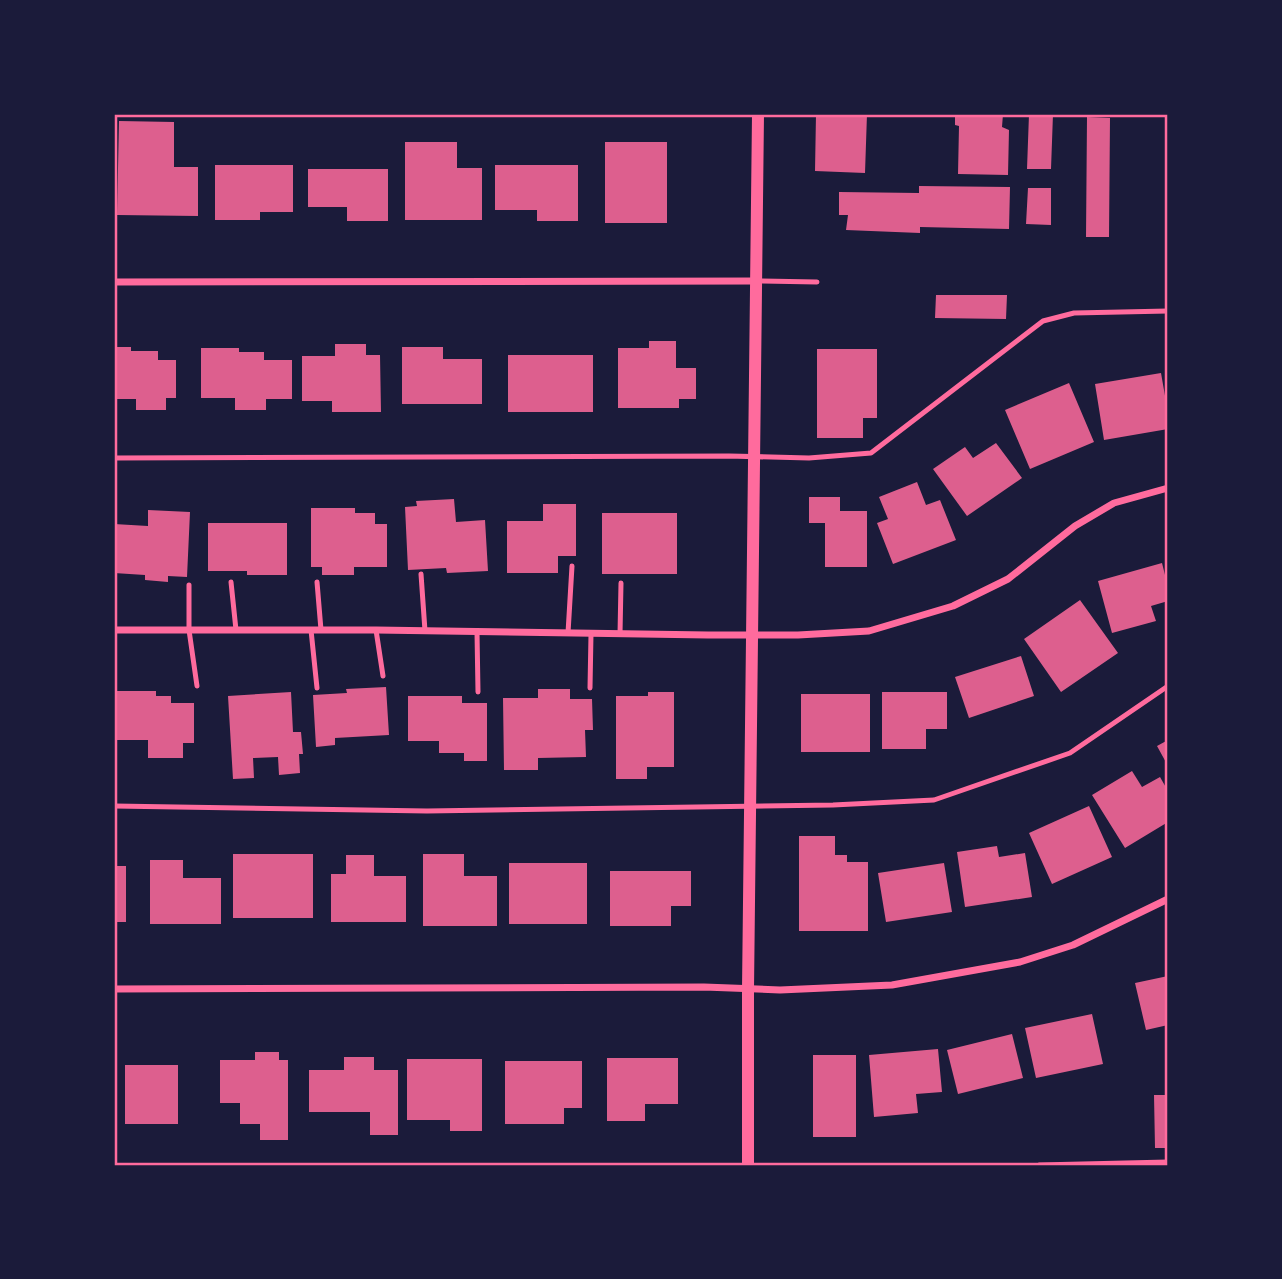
<svg xmlns="http://www.w3.org/2000/svg" width="1282" height="1279" font-family="Signika,sans-serif">
  <style>
    .building { fill: #dd5f8e }
    .lines { fill: none; stroke-linecap: round; stroke-linejoin: round }
    .service { stroke: #ff6b9d; stroke-width: 5 }
    .minor { stroke: #ff6b9d; stroke-width: 7 }
    .tertiary { stroke: #ff6b9d; stroke-width: 12 }
    .neatline { fill: none; stroke: #ff6b9d; stroke-width: 2.5 }
  </style>
  <rect width="100%" height="100%" fill="#1b1b3a"/>
  <!-- building -->
  <path class="building" d="M 816,114 L 867,114 L 865,173 L 815,171 Z
    M 955,114 L 1003,114 L 1002,127 L 1009,130 L 1008,175 L 958,174 L 959,126 L 955,125 Z
    M 1029,114 L 1053,114 L 1051,169 L 1027,169 Z
    M 1087,117 L 1110,118 L 1109,237 L 1086,237 Z
    M 119,121 L 174,122 L 174,167 L 198,167 L 198,216 L 117,215 Z
    M 405,142 L 457,142 L 457,168 L 482,168 L 482,220 L 405,220 Z
    M 605,142 L 667,142 L 667,223 L 605,223 Z
    M 215,165 L 293,165 L 293,212 L 260,212 L 260,220 L 215,220 Z
    M 495,165 L 578,165 L 578,221 L 537,221 L 537,210 L 495,210 Z
    M 308,169 L 388,169 L 388,221 L 347,221 L 347,207 L 308,207 Z
    M 919,186 L 1010,187 L 1009,229 L 920,227 L 920,233 L 846,230 L 848,215 L 839,215 L 839,192 L 919,193 Z
    M 1028,188 L 1051,188 L 1051,225 L 1026,224 Z
    M 936,295 L 1007,295 L 1006,319 L 935,318 Z
    M 649,341 L 676,341 L 676,368 L 696,368 L 696,399 L 679,399 L 679,408 L 618,408 L 618,348 L 649,348 Z
    M 335,344 L 366,344 L 366,355 L 380,355 L 381,412 L 332,412 L 332,401 L 302,401 L 302,356 L 335,356 Z
    M 114,347 L 131,347 L 131,351 L 158,351 L 158,360 L 176,360 L 176,398 L 166,398 L 166,410 L 136,410 L 136,399 L 114,399 Z
    M 402,347 L 443,347 L 443,359 L 482,359 L 482,404 L 402,404 Z
    M 201,348 L 239,348 L 239,352 L 264,352 L 264,360 L 292,360 L 292,399 L 266,399 L 266,410 L 235,410 L 235,398 L 201,398 Z
    M 817,349 L 877,349 L 877,418 L 863,418 L 863,438 L 817,438 Z
    M 508,355 L 593,355 L 593,412 L 508,412 Z
    M 1161,373 L 1168,413 L 1168,429 L 1104,440 L 1095,384 Z
    M 1069,383 L 1094,442 L 1030,469 L 1005,410 Z
    M 996,443 L 1022,478 L 967,516 L 933,469 L 965,447 L 973,458 Z
    M 917,482 L 926,505 L 940,500 L 956,540 L 893,564 L 877,523 L 888,519 L 879,497 Z
    M 809,497 L 840,497 L 840,511 L 867,511 L 867,567 L 825,567 L 825,523 L 809,523 Z
    M 454,499 L 456,522 L 485,520 L 488,571 L 447,573 L 446,568 L 408,570 L 405,507 L 417,506 L 416,501 Z
    M 543,504 L 576,504 L 576,556 L 558,556 L 558,573 L 507,573 L 507,521 L 543,521 Z
    M 311,508 L 355,508 L 355,513 L 375,513 L 375,524 L 387,524 L 387,567 L 354,567 L 354,575 L 322,575 L 322,567 L 311,567 Z
    M 148,510 L 190,512 L 187,577 L 168,576 L 168,582 L 145,580 L 145,575 L 114,573 L 114,524 L 148,526 Z
    M 602,513 L 677,513 L 677,574 L 602,574 Z
    M 208,523 L 287,523 L 287,575 L 247,575 L 247,571 L 208,571 Z
    M 1162,563 L 1168,587 L 1168,601 L 1151,606 L 1156,621 L 1112,633 L 1098,581 Z
    M 1080,600 L 1118,653 L 1061,692 L 1024,639 Z
    M 1021,656 L 1034,696 L 969,718 L 955,677 Z
    M 386,687 L 389,735 L 335,738 L 335,745 L 316,747 L 313,695 L 347,693 L 346,689 Z
    M 538,689 L 570,689 L 570,699 L 592,699 L 593,730 L 585,730 L 586,757 L 538,758 L 538,770 L 504,770 L 503,698 L 538,698 Z
    M 116,691 L 156,691 L 156,696 L 171,696 L 171,703 L 194,703 L 194,743 L 183,743 L 183,758 L 148,758 L 148,740 L 116,740 Z
    M 291,692 L 293,732 L 301,732 L 303,754 L 299,754 L 300,773 L 279,775 L 278,757 L 253,758 L 254,778 L 233,779 L 228,696 Z
    M 648,692 L 674,692 L 674,767 L 647,767 L 647,779 L 616,779 L 616,696 L 648,696 Z
    M 882,692 L 947,692 L 947,729 L 926,729 L 926,749 L 882,749 Z
    M 801,694 L 870,694 L 870,752 L 801,752 Z
    M 408,696 L 462,696 L 462,703 L 487,703 L 487,761 L 464,761 L 464,753 L 439,753 L 439,741 L 408,741 Z
    M 1168,740 L 1168,766 L 1157,746 Z
    M 1132,771 L 1142,787 L 1160,777 L 1168,791 L 1168,822 L 1125,848 L 1092,795 Z
    M 1089,806 L 1112,857 L 1052,884 L 1029,833 Z
    M 799,836 L 835,836 L 835,855 L 847,855 L 847,862 L 868,862 L 868,931 L 799,931 Z
    M 997,846 L 999,857 L 1025,853 L 1032,897 L 965,907 L 957,852 Z
    M 233,854 L 313,854 L 313,918 L 233,918 Z
    M 423,854 L 464,854 L 464,876 L 497,876 L 497,926 L 423,926 Z
    M 346,855 L 374,855 L 374,876 L 406,876 L 406,922 L 331,922 L 331,874 L 346,874 Z
    M 150,860 L 183,860 L 183,878 L 221,878 L 221,924 L 150,924 Z
    M 509,863 L 587,863 L 587,924 L 509,924 Z
    M 944,863 L 952,912 L 886,922 L 878,873 Z
    M 114,866 L 126,866 L 126,922 L 114,922 Z
    M 610,871 L 691,871 L 691,906 L 671,906 L 671,926 L 610,926 Z
    M 1168,976 L 1168,1025 L 1146,1030 L 1135,983 Z
    M 1092,1014 L 1103,1064 L 1036,1078 L 1025,1028 Z
    M 1012,1034 L 1023,1078 L 958,1094 L 947,1050 Z
    M 938,1049 L 942,1092 L 916,1094 L 918,1113 L 874,1117 L 869,1055 Z
    M 255,1052 L 279,1052 L 279,1060 L 288,1060 L 288,1140 L 260,1140 L 260,1124 L 240,1124 L 240,1103 L 220,1103 L 220,1060 L 255,1060 Z
    M 813,1055 L 856,1055 L 856,1137 L 813,1137 Z
    M 344,1057 L 374,1057 L 374,1070 L 398,1070 L 398,1135 L 370,1135 L 370,1112 L 309,1112 L 309,1070 L 344,1070 Z
    M 607,1058 L 678,1058 L 678,1104 L 645,1104 L 645,1121 L 607,1121 Z
    M 407,1059 L 482,1059 L 482,1131 L 450,1131 L 450,1120 L 407,1120 Z
    M 505,1061 L 582,1061 L 582,1108 L 564,1108 L 564,1124 L 505,1124 Z
    M 125,1065 L 178,1065 L 178,1124 L 125,1124 Z
    M 1154,1095 L 1168,1095 L 1168,1148 L 1155,1148 Z"/>
  <g class="lines">
    <!-- service -->
    <path class="service" d="M 757,281 L 817,282
      M 114,458 L 729,456 L 809,458 L 871,453 L 1043,321 L 1074,313 L 1168,311
      M 421,574 L 425,631
      M 231,582 L 236,630
      M 317,582 L 321,630
      M 189,585 L 189,630 L 197,686
      M 311,630 L 317,688
      M 376,630 L 383,676
      M 477,632 L 478,692
      M 568,633 L 572,566
      M 620,634 L 621,583
      M 590,688 L 591,634
      M 114,806 L 427,811 L 833,805 L 934,800 L 1070,753 L 1168,686
      M 1039,1165 L 1168,1162"/>
    <!-- minor -->
    <path class="minor" d="M 114,282 L 756,281
      M 114,630 L 376,630 L 708,635 L 798,635 L 869,631 L 953,606 L 1008,579 L 1075,526 L 1114,503 L 1168,488
      M 114,989 L 704,987 L 780,990 L 892,985 L 1020,962 L 1073,945 L 1168,899"/>
    <!-- tertiary -->
    <path class="tertiary" d="M 748,1165 L 748,989 L 758,114"/>
  </g>
  <!-- border -->
  <rect width="1282" height="1279" fill="none" stroke="#1b1b3a" stroke-width="231"/>
  <rect x="116" y="116" width="1050" height="1048" class="neatline"/>
</svg>
